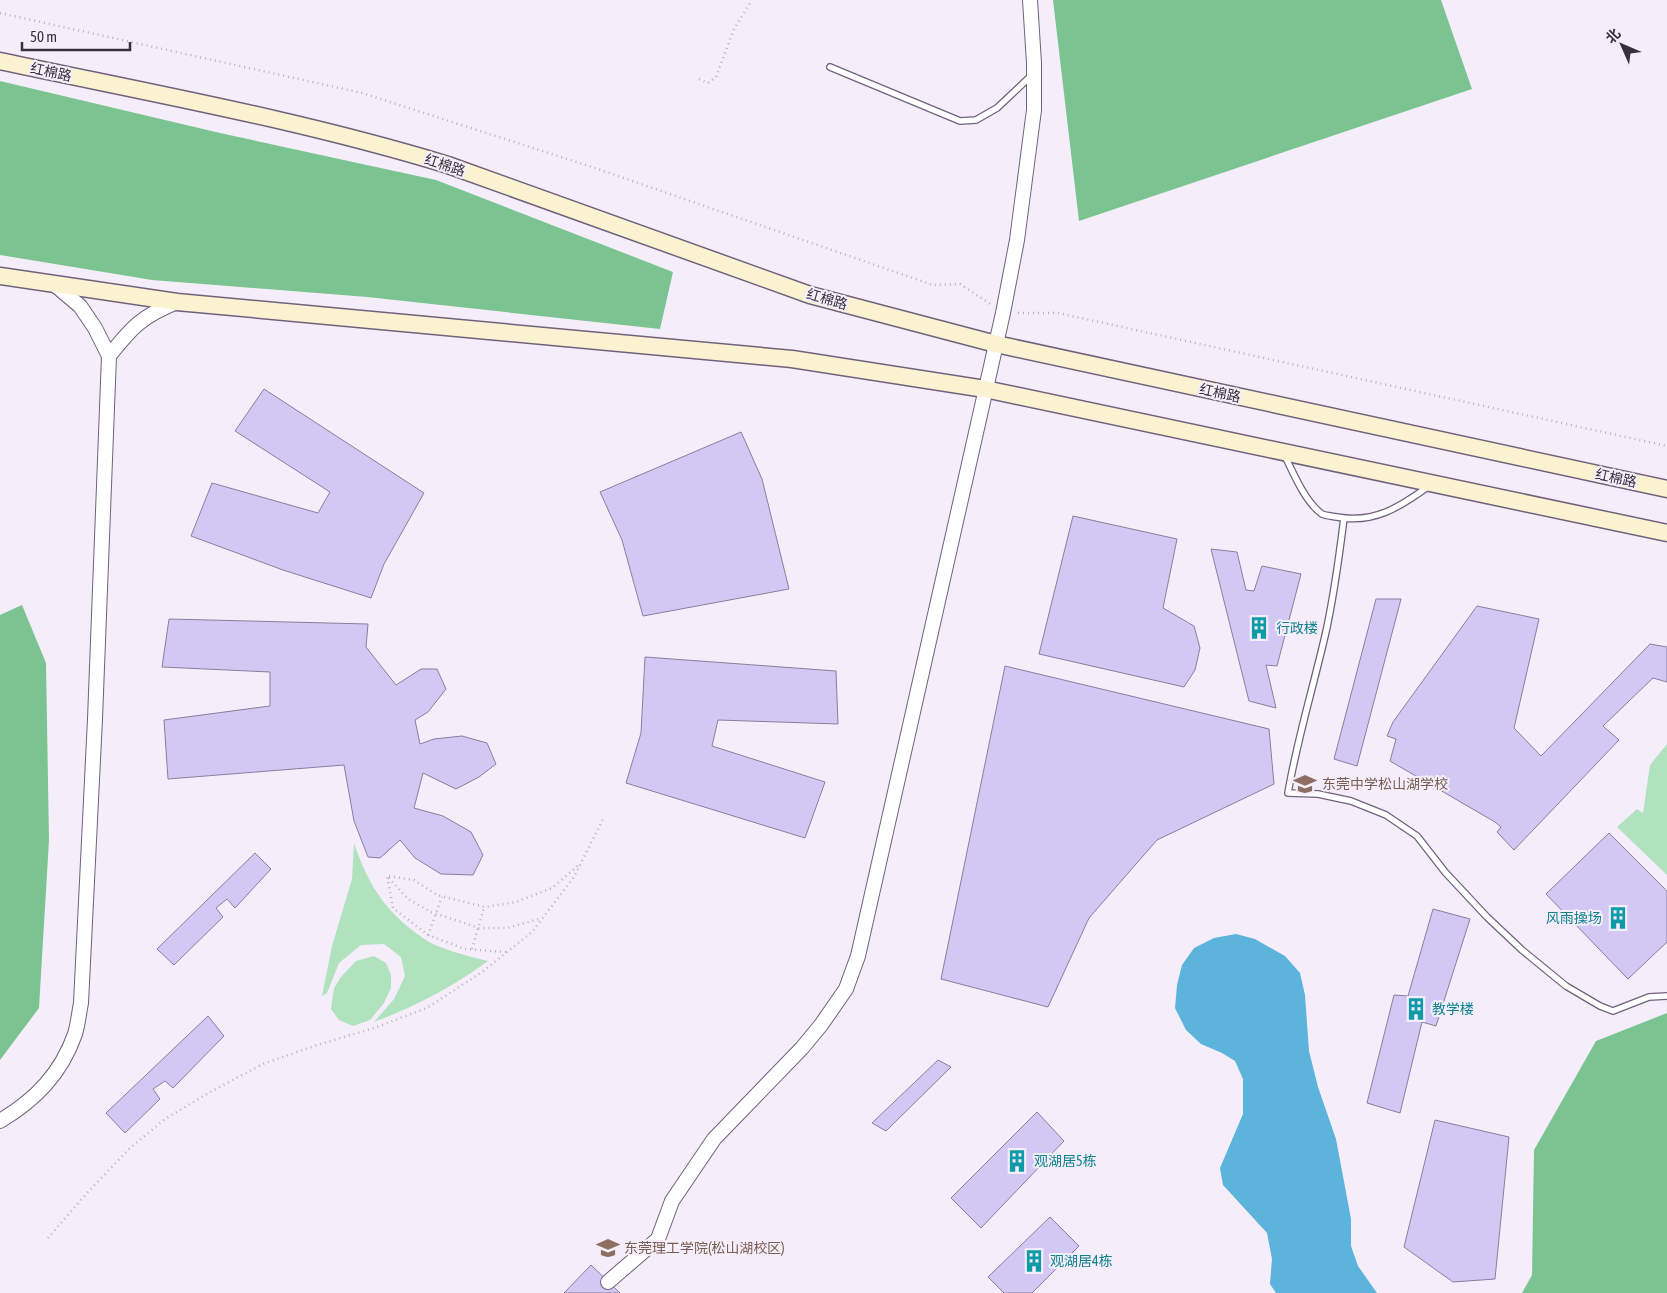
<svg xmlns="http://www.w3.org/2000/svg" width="1667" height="1293" font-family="'Asap Condensed','Noto Sans SC',sans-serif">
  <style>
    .green { fill: #b0e2be }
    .forest { fill: #7bc492 }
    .water { fill: #5cb3db }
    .building { fill: #d3c8f4; stroke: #867f9c }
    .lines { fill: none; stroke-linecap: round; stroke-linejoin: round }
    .service-casing { stroke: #70617c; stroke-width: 8 }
    .tertiary-casing { stroke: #70617c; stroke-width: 16 }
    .secondary-casing { stroke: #70617c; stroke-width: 19 }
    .path { stroke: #b8b1bd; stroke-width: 2.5; stroke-dasharray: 1 4; stroke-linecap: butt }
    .service { stroke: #fff; stroke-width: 5.5 }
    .tertiary { stroke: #fff; stroke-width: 14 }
    .secondary { stroke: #fbf2d2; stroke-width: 16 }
    .labels { text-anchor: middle; stroke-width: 4; stroke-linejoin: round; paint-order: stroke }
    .street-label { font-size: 14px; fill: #36303c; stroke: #f5eefa }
    .culture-label { font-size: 14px; fill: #0d838f; stroke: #f5eefa; text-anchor: start }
    .education-label { font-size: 14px; fill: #785e54; stroke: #f5eefa; text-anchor: start }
  </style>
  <rect width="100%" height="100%" fill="#f5eefa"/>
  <!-- green -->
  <path class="green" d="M 1667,744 L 1667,875 L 1617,827 L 1637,809 L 1643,813 L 1650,765 Z
    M 354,843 C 366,878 379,902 407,926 C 418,935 430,944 443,948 C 458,954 473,957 488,961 C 452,987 415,1007 374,1022 L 394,999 L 405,976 L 401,957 L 384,944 L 361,945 L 339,963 L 327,993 L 322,996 L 332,946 L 352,879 Z
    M 374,956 L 386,963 L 391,975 L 391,988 L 384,1003 L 370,1020 L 353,1026 L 339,1020 L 331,1009 L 334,988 L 341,977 L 356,961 Z"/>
  <!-- forest -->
  <path class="forest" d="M 1053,0 L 1441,0 L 1472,89 L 1079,221 Z
    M 0,81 L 220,133 L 436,180 L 673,272 L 660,329 L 367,297 L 152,280 L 0,255 Z
    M 22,605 L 46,663 L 49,840 L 39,1008 L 0,1060 L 0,615 Z
    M 1667,1013 L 1667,1293 L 1522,1293 L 1532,1275 L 1534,1150 L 1596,1041 Z"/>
  <!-- water -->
  <path class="water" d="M 1236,934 L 1255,939 L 1285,956 L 1300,973 L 1305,995 L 1309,1051 L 1318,1087 L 1336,1139 L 1351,1219 L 1351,1246 L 1358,1266 L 1377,1293 L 1276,1293 L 1270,1284 L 1272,1259 L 1267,1233 L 1223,1185 L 1220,1168 L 1243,1114 L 1243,1079 L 1235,1061 L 1222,1053 L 1201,1044 L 1186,1030 L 1175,1008 L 1177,985 L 1182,965 L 1194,948 L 1214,938 Z"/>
  <!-- building -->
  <path class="building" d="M 264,389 L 424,493 L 384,564 L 371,598 L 283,570 L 191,536 L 212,483 L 318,513 L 330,492 L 235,431 Z
    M 741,432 L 762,479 L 789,589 L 643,616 L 622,540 L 600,492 Z
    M 1073,516 L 1177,539 L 1163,608 L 1194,626 L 1200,648 L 1195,670 L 1184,687 L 1039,654 Z
    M 1211,549 L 1237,552 L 1246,590 L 1254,591 L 1262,566 L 1301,574 L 1277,666 L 1266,665 L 1276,708 L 1249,701 Z
    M 1376,599 L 1401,599 L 1357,766 L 1334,759 Z
    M 1477,606 L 1539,619 L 1514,728 L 1541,756 L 1650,644 L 1667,647 L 1667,682 L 1653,678 L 1603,726 L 1619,740 L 1514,850 L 1497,832 L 1501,827 L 1495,822 L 1390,761 L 1396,739 L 1387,736 L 1393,722 Z
    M 169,619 L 368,624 L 366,647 L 396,685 L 421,669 L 437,669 L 446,689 L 428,712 L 415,720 L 420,744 L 434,739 L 462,736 L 487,743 L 496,764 L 479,777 L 456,789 L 423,773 L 414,808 L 443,816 L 471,832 L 483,855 L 473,875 L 441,874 L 415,858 L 400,840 L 380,858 L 368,857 L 354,821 L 344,765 L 168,779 L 164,720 L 270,706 L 270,672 L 162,667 Z
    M 645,657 L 836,671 L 838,724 L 718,720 L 712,746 L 825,782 L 805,838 L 626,783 L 641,733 Z
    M 1005,666 L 1269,729 L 1274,784 L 1157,840 L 1089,918 L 1048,1007 L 941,979 Z
    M 1609,833 L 1667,891 L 1667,942 L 1628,979 L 1546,894 Z
    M 255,853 L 271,869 L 235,908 L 227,899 L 216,908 L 223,917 L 174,965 L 157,949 Z
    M 1433,909 L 1470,919 L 1436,1026 L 1422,1022 L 1400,1113 L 1367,1103 L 1394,995 L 1408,996 Z
    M 208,1016 L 224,1036 L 173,1088 L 165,1081 L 153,1089 L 160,1099 L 125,1133 L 106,1113 Z
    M 938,1060 L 951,1067 L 886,1131 L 872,1123 Z
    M 1037,1112 L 1064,1141 L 981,1228 L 951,1198 Z
    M 1435,1120 L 1509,1137 L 1495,1279 L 1453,1282 L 1404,1247 Z
    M 1050,1217 L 1079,1246 L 1032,1293 L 1004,1293 L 988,1277 Z
    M 591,1265 L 620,1293 L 564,1293 Z"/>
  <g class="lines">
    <defs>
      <path id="service" d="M 830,67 L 960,121 L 976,120 L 997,108 L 1031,76
        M 1285,456 C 1293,473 1306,503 1322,514 C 1326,516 1333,516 1337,517 C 1374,524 1400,507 1429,486
        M 1344,518 C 1339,558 1334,597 1325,636 C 1313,688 1297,740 1288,793 L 1318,794 L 1351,801 L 1386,815 L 1417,836 L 1445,872 L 1487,917 L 1522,950 L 1566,986 L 1600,1006 L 1613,1011 L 1649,997 L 1667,996"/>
      <path id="tertiary" d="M 109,356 C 132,327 142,316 177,302
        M 0,1121 C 35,1100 61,1074 75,1034 C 78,1024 79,1013 81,1003 L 95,719 L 109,356 L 95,328 L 80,306 L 55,285
        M 608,1282 L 658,1239 L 672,1201 L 714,1139 L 802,1048 L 821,1025 L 846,989 L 858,956 L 1003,313 L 1017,240 L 1034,110 L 1034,63 L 1030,0"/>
      <path id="secondary" d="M 0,61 C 150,93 301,120 448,165 L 810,295 L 996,344 L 1667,489
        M 0,276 L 177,302 L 792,359 L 985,389 L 1667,533"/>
    </defs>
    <!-- service casing -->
    <use href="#service" class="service-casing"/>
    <!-- tertiary casing -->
    <use href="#tertiary" class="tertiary-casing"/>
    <!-- secondary casing -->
    <use href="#secondary" class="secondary-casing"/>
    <!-- path -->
    <path class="path" d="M 0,13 L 362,93 L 589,166 L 933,285 L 960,284 L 992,305
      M 699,79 L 708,83 L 716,77 L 734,29 L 752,0
      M 1018,313 L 1058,313 L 1667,446
      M 389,876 L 414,880 L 437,895 L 485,907 L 516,902 L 552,888 L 580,864
      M 428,935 L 442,897
      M 472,949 L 484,908
      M 506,952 L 465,949 L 428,935 L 393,908 L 387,876 L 408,899 L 431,912 L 479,928 L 507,928 L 542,918
      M 48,1238 L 87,1193 L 129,1149 L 165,1119 L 212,1091 L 263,1064 L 317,1045 L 374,1028 L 427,1008 L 482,972 L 532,932 L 574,877 L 603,819"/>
    <!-- service -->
    <use href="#service" class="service"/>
    <!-- tertiary -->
    <use href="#tertiary" class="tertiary"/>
    <!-- secondary -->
    <use href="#secondary" class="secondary"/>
  </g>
  <!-- icons -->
  <defs>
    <symbol id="building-bare" viewBox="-9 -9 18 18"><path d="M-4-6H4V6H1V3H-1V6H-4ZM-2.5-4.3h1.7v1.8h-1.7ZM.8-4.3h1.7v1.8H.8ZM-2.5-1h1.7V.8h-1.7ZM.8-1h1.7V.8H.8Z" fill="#0f9aa8" stroke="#f5eefa" stroke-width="2.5" paint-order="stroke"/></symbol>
    <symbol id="school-bare" viewBox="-9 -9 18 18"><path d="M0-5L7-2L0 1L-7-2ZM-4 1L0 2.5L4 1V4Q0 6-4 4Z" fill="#8d6e63" stroke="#f5eefa" stroke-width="2.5" paint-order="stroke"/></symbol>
    <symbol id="university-bare" viewBox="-9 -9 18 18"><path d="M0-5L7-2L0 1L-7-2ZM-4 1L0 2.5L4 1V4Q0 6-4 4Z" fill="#8d6e63" stroke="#f5eefa" stroke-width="2.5" paint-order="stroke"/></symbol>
  </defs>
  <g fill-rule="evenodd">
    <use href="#building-bare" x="1243" y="612" width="32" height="32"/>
    <use href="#school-bare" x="1289" y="768" width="32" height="32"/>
    <use href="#building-bare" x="1602" y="902" width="32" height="32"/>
    <use href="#building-bare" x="1400" y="993" width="32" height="32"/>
    <use href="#building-bare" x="1001" y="1145" width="32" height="32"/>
    <use href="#university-bare" x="592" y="1232" width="32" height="32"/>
    <use href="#building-bare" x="1018" y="1245" width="32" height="32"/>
  </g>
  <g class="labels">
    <!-- street labels -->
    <g class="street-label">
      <text transform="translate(51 72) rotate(12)" y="5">红棉路</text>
      <text transform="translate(445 165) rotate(18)" y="5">红棉路</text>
      <text transform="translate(827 299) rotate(16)" y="5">红棉路</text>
      <text transform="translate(1220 393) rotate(12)" y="5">红棉路</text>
      <text transform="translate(1616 478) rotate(12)" y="5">红棉路</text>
    </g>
    <!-- culture labels -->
    <g class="culture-label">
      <text x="1276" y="633">行政楼</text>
      <text x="1602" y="923" text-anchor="end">风雨操场</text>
      <text x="1432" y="1014">教学楼</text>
      <text x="1034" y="1166">观湖居5栋</text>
      <text x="1050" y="1266">观湖居4栋</text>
    </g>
    <!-- education labels -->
    <g class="education-label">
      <text x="1322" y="789">东莞中学松山湖学校</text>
      <text x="624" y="1253">东莞理工学院(松山湖校区)</text>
    </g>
  </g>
  <!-- north arrow -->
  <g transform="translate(1622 45) rotate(315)" stroke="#f5eefa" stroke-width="4" paint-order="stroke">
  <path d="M0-4L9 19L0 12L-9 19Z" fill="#36303c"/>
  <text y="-8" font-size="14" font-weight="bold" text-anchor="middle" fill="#36303c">北</text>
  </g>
  <!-- scale -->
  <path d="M22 42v8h108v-8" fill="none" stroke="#36303c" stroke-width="2.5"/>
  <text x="30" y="42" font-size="15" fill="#36303c" stroke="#f5eefa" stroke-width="4" paint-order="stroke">50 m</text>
</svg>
